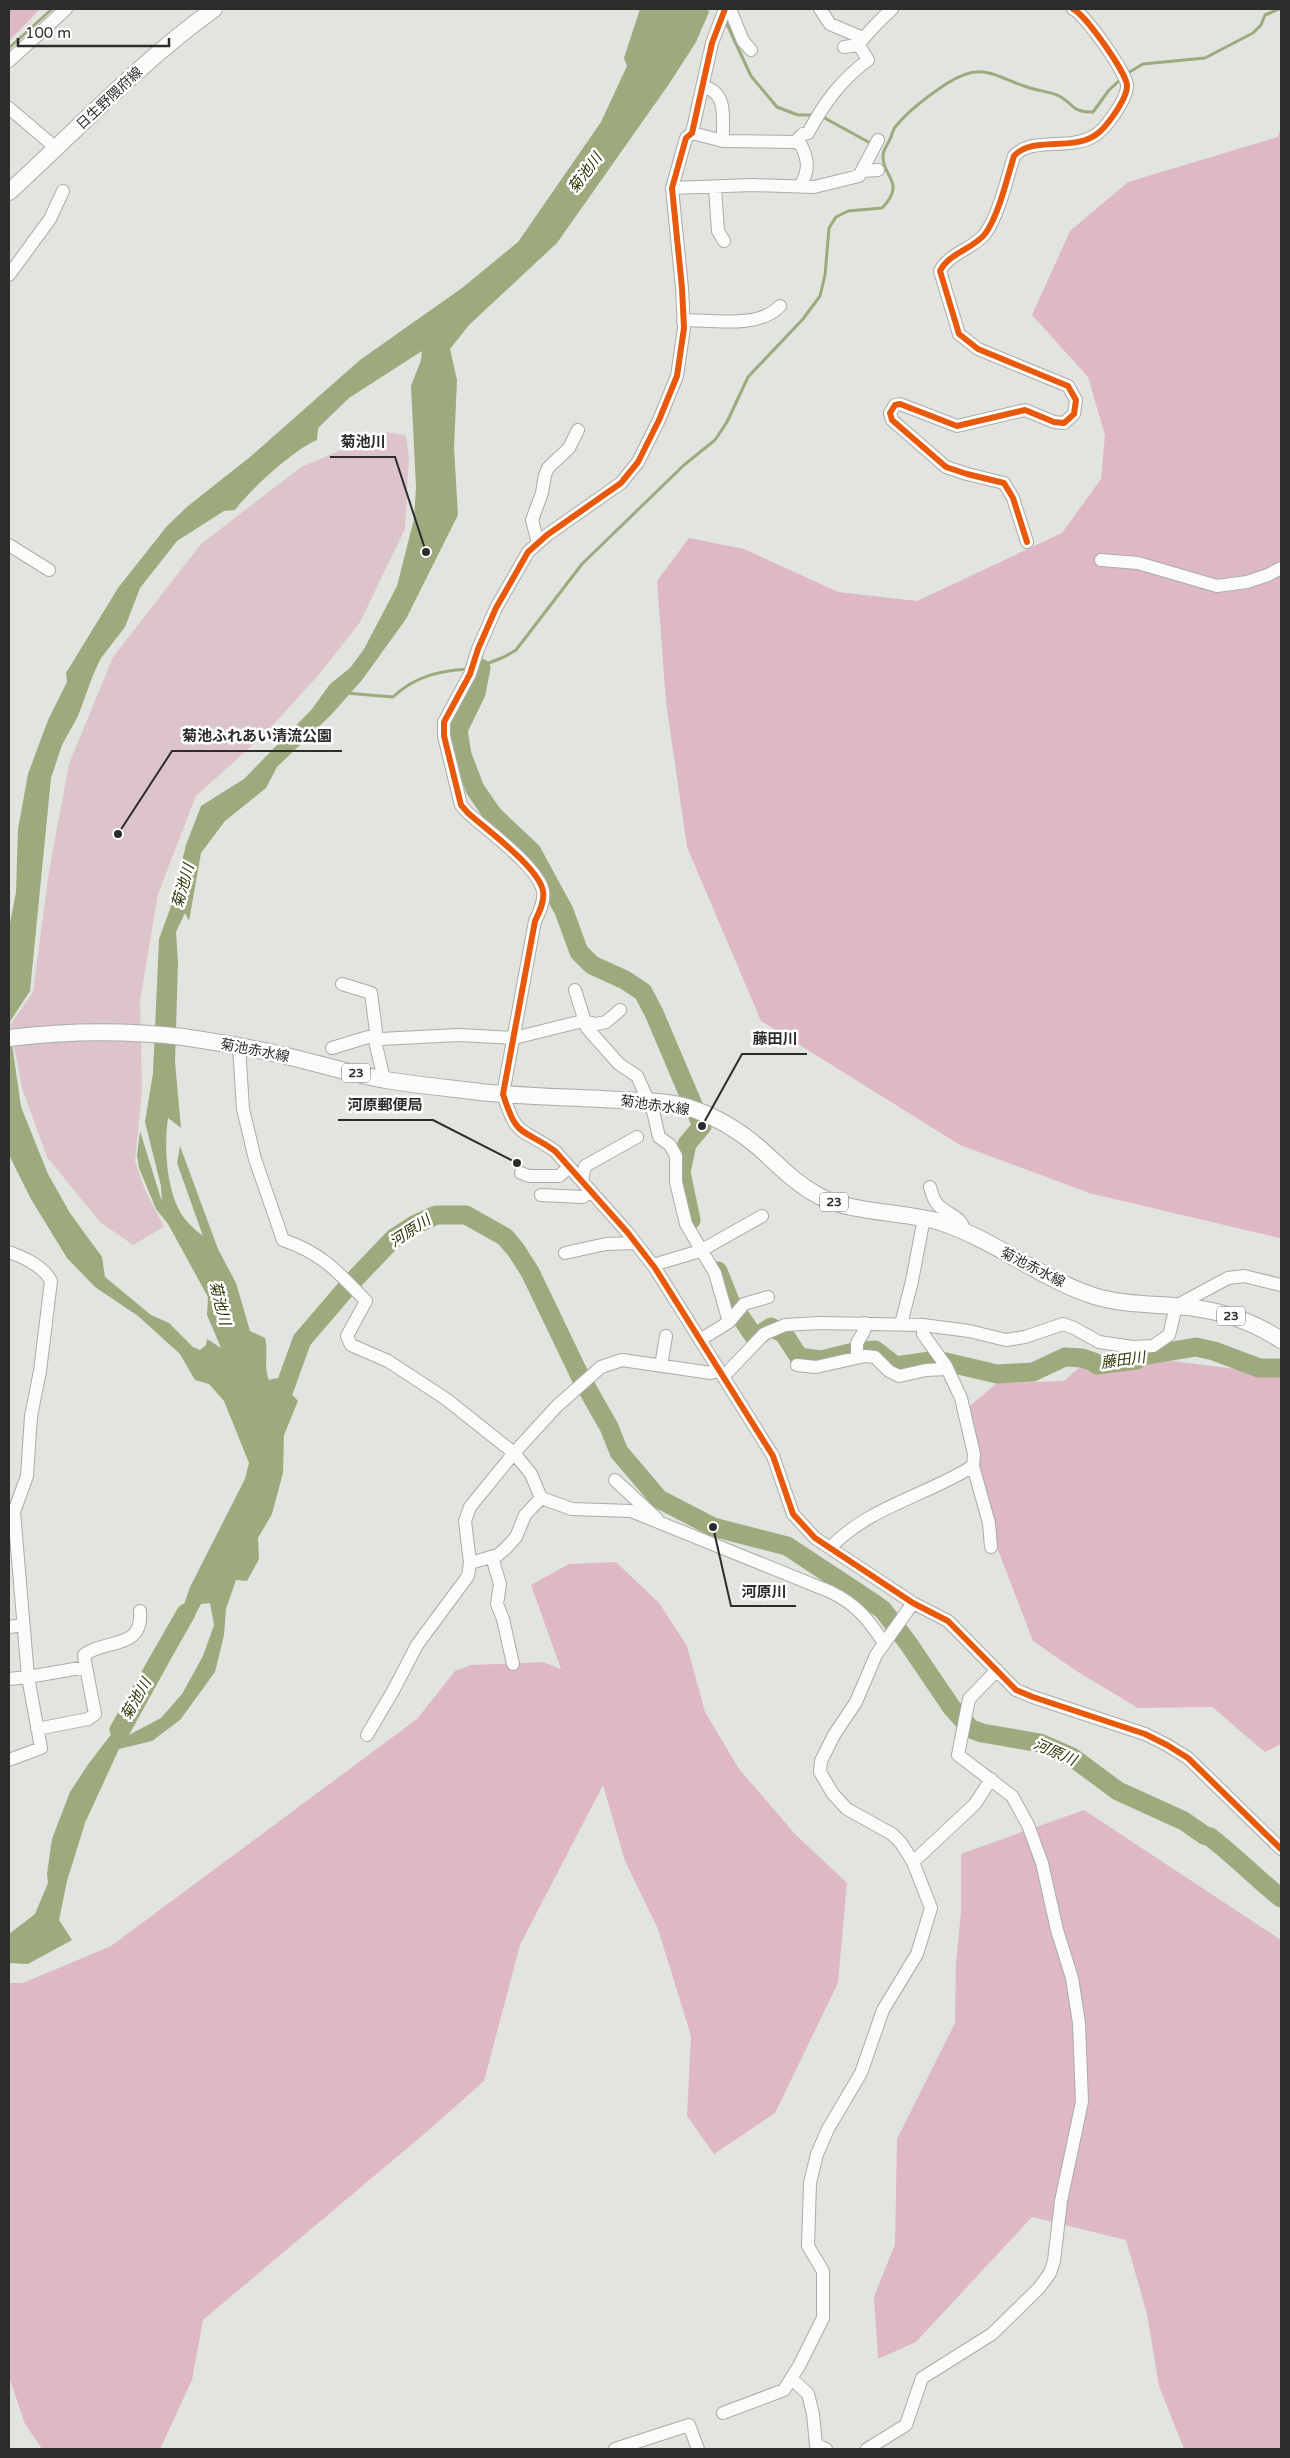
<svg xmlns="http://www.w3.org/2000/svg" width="1290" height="2458" font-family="'Varela Round','Noto Sans JP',sans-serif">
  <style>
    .green { fill: #ddc4cb }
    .forest { fill: #deb9c5 }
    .water { fill: #9daa7d; fill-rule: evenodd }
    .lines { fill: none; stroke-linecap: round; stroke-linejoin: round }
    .stream { stroke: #9daa7d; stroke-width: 3 }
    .river { stroke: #9daa7d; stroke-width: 19 }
    .minor-casing { stroke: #abacaa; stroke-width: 14 }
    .major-casing { stroke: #abacaa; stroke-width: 18 }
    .minor { stroke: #fbfbfa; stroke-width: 12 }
    .major { stroke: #fbfbfa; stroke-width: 16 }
    .cycleway-casing { stroke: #fff; stroke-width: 9 }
    .cycleway { stroke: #e8590c; stroke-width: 6 }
    .labels { text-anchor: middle; stroke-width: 5; stroke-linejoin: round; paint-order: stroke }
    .shield { fill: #fff; stroke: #6b6b6a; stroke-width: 1 }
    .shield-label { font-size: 12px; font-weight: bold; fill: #2c2c2a }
    .street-label { font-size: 14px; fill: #2c2c2a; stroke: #fff }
    .water-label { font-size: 15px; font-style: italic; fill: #2b3605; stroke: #fff }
    .leader { fill: none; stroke: #2c2c2a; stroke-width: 2 }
    .callout-dot { fill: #2c2c2a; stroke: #fff; stroke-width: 2 }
    .callout-label { font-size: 15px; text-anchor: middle; font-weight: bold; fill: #2c2c2a; stroke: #fff; stroke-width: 5; stroke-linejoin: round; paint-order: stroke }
  </style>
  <rect width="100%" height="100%" fill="#e2e4e0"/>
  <!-- green -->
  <path class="green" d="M 384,432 L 406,435 L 409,458 L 405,529 L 360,622 L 322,671 L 265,734 L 196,796 L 158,894 L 140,1000 L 142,1090 L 135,1161 L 145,1190 L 164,1227 L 133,1245 L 100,1222 L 47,1157 L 22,1088 L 10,1025 L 33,992 L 49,871 L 69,764 L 113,657 L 201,544 L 301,467 Z"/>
  <!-- forest -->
  <path class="forest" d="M 9,9 L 40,9 L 9,41 Z
    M 1281,126 L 1281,1238 L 1279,1238 L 1089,1193 L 960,1145 L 761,1021 L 687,847 L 666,702 L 657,581 L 689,538 L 744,549 L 838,592 L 917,601 L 1062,533 L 1101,479 L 1105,435 L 1088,377 L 1032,315 L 1070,231 L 1128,182 L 1278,137 Z
    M 1173,1361 L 1281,1375 L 1281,1744 L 1265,1752 L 1212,1707 L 1138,1708 L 1078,1672 L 1033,1641 L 998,1550 L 980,1470 L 964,1411 L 997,1383 L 1064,1381 L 1080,1367 Z
    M 616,1562 L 659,1603 L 687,1646 L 705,1712 L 739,1769 L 796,1835 L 847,1883 L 838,1983 L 775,2113 L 714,2154 L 687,2116 L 691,2036 L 658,1929 L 625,1861 L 603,1785 L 520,1945 L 484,2081 L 423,2135 L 203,2320 L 192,2380 L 160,2449 L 42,2449 L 25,2424 L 9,2377 L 9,1983 L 23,1983 L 111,1946 L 417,1719 L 455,1671 L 471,1665 L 543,1662 L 561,1669 L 531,1585 L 569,1564 Z
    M 1084,1810 L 1281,1940 L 1281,2449 L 1184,2449 L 1159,2386 L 1147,2314 L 1126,2240 L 1032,2217 L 916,2342 L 878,2359 L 874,2297 L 895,2244 L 897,2139 L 955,2023 L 956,1963 L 961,1912 L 961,1854 Z"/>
  <!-- water -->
  <path class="water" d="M 640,9 L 707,9 L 709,12 L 696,42 L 669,84 L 557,243 L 469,325 L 450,349 L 457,380 L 454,448 L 458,515 L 406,619 L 362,680 L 331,715 L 277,767 L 266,788 L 225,821 L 201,853 L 189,921 L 185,913 L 176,932 L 178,963 L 175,1062 L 181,1128 L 168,1118 C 164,1146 166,1184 179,1210 C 184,1220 195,1230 203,1236 L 177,1163 L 180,1146 L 218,1249 L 236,1283 L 250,1331 L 265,1338 C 269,1353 263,1366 269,1380 L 277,1378 L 298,1401 L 284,1435 L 283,1473 L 272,1514 L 258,1538 L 259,1559 L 247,1581 L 236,1580 L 226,1609 L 224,1635 L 215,1672 L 180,1720 L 152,1741 L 119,1749 L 85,1823 L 67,1881 L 59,1920 L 72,1940 L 28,1964 L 9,1963 L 9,1934 L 35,1914 L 48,1883 L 47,1874 L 52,1839 L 70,1792 L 89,1763 L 161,1670 L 190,1587 L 245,1479 L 249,1463 L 224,1401 L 209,1384 L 195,1380 L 180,1354 L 138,1316 L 95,1287 L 67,1258 L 31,1199 L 9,1155 L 9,928 L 16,892 L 18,829 L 28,774 L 48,720 L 67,682 L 66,673 L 118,588 L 167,526 L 188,506 L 250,457 L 360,360 L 462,288 L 518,242 L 601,122 L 627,66 L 624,58 ZM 422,351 L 421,360 L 411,386 L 416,487 L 414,519 L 397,586 L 364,649 L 350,668 L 330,684 L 312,709 L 244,779 L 201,806 L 186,845 L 170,909 L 159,939 L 153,1073 L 145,1122 L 161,1186 L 162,1202 L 140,1131 L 137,1155 L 139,1168 L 156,1209 L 168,1224 L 208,1297 L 207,1315 L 221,1348 L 207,1339 L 206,1345 L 200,1350 L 193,1347 L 169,1323 L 151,1315 L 105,1277 L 102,1257 L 70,1213 L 48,1174 L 21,1107 L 9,1023 L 30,991 L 51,778 L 62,745 L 78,716 L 93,675 L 101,658 L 125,627 L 140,588 L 177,541 L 224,511 L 235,510 C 251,489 293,450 317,440 L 318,428 L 349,398 ZM 210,1603 L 214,1625 L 203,1656 L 182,1694 L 161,1718 L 129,1735 L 201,1604 Z"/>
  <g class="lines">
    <!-- stream -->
    <path class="stream" d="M 725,20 L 751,76 L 777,107 L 798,115 L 815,115
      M 9,48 L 52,9
      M 1126,74 L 1143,64 L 1205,58 L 1253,33 L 1261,25 L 1265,15 L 1279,9
      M 821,116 L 872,144
      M 476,668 L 504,657 L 516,650 L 582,564 L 684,465 L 715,440 L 727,422 L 748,377 L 803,319 L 820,296 L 825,275 L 829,228 L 836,217 L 848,211 L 882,208 C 907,182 882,177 883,156 C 883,149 888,145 890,139 C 892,135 893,129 896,126 C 910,109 928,96 946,84 C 980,62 990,74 1024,86 C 1034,90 1046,91 1057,95 C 1073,102 1071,113 1093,112 L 1109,90 L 1121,79
      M 346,693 L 393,697 C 415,676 439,671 468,669"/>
    <!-- river -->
    <path class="river" d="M 481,668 L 476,693 L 458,730 L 462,755 L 475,789 L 493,815 L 532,852 L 564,911 L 579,952 L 592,965 L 625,980 L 643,992 L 654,1013 L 702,1126 L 687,1144 L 681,1172 L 691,1220
      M 718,1271 L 730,1301 L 755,1338 L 771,1327 L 784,1334 L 799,1357 L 821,1360 L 858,1351 L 875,1350 L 896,1366 L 937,1360 L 997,1374 L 1033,1372 L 1065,1357 L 1082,1358 L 1094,1362 L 1097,1365 L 1137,1360 L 1137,1357 L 1196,1347 L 1214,1351 L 1259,1368 L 1281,1368
      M 276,1412 L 302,1340 L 350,1284 L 394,1238 L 414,1225 L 436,1215 L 466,1215 L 505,1237 L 516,1250 L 530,1272 L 580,1376 L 609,1427 L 619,1452 L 659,1499 L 713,1527 L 787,1546 L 872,1602 L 883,1610 L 908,1643 L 952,1708 L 971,1729 L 982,1733 L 1040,1743 L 1072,1757 L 1118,1791 L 1184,1821 L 1204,1835 L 1210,1837 C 1235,1856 1257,1879 1281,1898
      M 119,1730 L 186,1613"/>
    <defs>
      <path id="minor" d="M 725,9 L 712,43 L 692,133 L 686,138 L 672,188 L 682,288 L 684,328 L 677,376 L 659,420 L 638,462 L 621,483 L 547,535 L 528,552 L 496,608 L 478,649 L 470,674 L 444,722 L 444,736 L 461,805 L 468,813 C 487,830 539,868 543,891 C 545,901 539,913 535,921 L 503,1094 C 517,1139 521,1127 555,1151 L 628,1233 L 655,1268 L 773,1456 L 793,1514 L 815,1538 L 913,1603 L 948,1621 L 1016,1690 L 1033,1697 L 1145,1734 L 1167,1745 L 1188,1758 L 1281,1849
        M 730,9 L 743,41 L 751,50
        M 820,9 L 830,24 L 863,38
        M 844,47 L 859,45
        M 9,61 L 66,9
        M 703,86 C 729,94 722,118 723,141
        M 9,108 L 56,148
        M 692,133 L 723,141 L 795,142 L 803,134 L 808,133 C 824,103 841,80 868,60 L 859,45 C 865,35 883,17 892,9
        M 795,142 L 801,145 C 809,161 809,171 800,186
        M 863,171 L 878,170
        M 672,188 L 752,185 L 814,187 L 859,176 L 878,140
        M 715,188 L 718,231 L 724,241
        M 9,275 L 50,219 L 63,191
        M 683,320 C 713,320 758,329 780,306
        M 1027,542 L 1013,498 L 1004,483 L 967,474 L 946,467 L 892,420 L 890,413 L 895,405 L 900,404 L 957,426 L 1025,410 L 1054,422 L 1064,423 L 1074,414 L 1076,400 L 1068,386 L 978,349 L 959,334 L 940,271 C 949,253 973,249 985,234 C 999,215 1007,178 1014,156 C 1032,136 1069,151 1094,136 C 1105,130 1127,99 1127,86 C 1128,75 1085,14 1073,9
        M 538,543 L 532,520 L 542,493 L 545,475 L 548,468 L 569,448 L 578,430
        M 9,545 L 49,570
        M 1101,560 L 1138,563 L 1217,586 L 1247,582 L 1268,575 L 1281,568
        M 342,984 L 371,993 L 376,1031 L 374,1037 L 384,1079
        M 575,990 L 587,1028 L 619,1064 L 637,1076 L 653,1111 L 659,1137 L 670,1145 L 676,1156 L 676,1182 L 686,1224 L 715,1273 L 729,1322 L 700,1340
        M 239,1046 L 243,1109 L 255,1159 L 283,1240 C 322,1253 338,1272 366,1301 L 347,1336 L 351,1345 L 388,1361 L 446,1399 L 514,1453 L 531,1474 L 541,1498 L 572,1509 L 631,1511 L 831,1592 C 857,1605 868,1619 884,1643
        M 332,1048 L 368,1037 L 380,1039 L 459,1035 L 514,1038 L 583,1021 L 596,1024 L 606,1022 L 620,1010
        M 521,1173 L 529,1176 L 559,1176 L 569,1167
        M 582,1181 L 585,1166 L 637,1137
        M 930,1187 C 932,1193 933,1200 938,1205 C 949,1216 961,1215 965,1232
        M 541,1195 L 583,1197 L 591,1191
        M 9,1252 C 25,1258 43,1266 51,1281 L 40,1371 L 31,1416 L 27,1476 L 14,1512 L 28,1677 L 9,1679
        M 565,1253 L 606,1244 L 636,1243
        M 653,1265 L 700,1251 L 762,1216
        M 729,1322 L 744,1304 L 768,1297
        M 901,1324 L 912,1281 L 924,1218
        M 923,1325 L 923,1334 L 946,1366 L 961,1398 L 974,1454 L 973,1466 L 989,1523 L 991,1547
        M 857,1357 L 857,1343 L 864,1331 L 864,1323
        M 797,1365 L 816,1367 L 865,1356 L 875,1357 L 889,1371 L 899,1376 L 926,1370 L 947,1369
        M 661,1366 L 666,1336
        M 723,1377 L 764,1334 L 785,1325 L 819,1323 L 923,1325 L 969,1331 L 1006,1340 L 1025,1337 L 1063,1324 L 1074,1328 L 1099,1342 L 1133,1347 L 1153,1346 L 1169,1335 L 1176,1306 L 1228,1278 L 1244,1276 L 1281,1285
        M 615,1480 L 657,1519
        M 830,1548 C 868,1507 928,1495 973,1466
        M 492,1557 L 500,1584 L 497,1604 L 503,1619 L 513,1664
        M 470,1563 L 498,1555 L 506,1548 L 516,1537 L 525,1515 L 541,1498
        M 9,1627 L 23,1625
        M 37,1729 L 88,1719 L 95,1714 L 86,1667
        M 367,1735 L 393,1691 L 417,1645 L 468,1576 L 470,1563 L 465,1521 L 470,1507 L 514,1453 L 557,1406 L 601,1367 L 622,1360 L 711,1373 L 719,1370
        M 9,1760 L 41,1748 L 28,1677 L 86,1667 L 84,1655 C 104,1639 144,1650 140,1611
        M 913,1862 L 975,1804 L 991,1779
        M 792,2379 L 808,2394 L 813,2414 L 816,2445 L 826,2449
        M 723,2413 L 784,2390 L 799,2366 L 823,2318 L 823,2271 L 808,2246 L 810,2183 L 817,2154 L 828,2129 L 861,2073 L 883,2010 L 917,1954 L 931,1908 L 913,1862 L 901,1843 L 892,1834 L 847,1809 L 833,1794 L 820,1772 L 821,1761 L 834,1735 L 856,1702 L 876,1655 L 913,1603
        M 615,2449 L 689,2425 L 698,2449
        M 867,2449 L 906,2425 L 922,2378 L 992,2334 L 1039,2288 L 1050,2273 L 1054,2261 L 1061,2201 L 1082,2102 L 1079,2023 L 1072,1978 L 1057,1930 L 1042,1863 L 1028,1825 L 1012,1796 L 958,1755 L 969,1699 L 997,1670"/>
      <path id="major" d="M 9,192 C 77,130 139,63 214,9
        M 9,1038 C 67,1031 124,1030 183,1037 C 216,1042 249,1047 282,1055 C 317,1063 351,1074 386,1080 C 417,1085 448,1088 480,1092 C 526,1097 573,1097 620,1100 C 644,1101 670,1101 693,1109 C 716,1117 738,1130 757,1146 C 778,1164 794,1183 819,1196 C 853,1214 905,1211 943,1223 C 996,1241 1041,1279 1094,1296 C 1120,1304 1147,1304 1174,1306 C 1213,1308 1249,1319 1281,1340"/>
    </defs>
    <!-- minor casing -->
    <use href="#minor" class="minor-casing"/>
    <!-- major casing -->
    <use href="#major" class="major-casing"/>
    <!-- minor -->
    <use href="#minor" class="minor"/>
    <!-- major -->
    <use href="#major" class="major"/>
    <defs>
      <path id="cycleway" d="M 725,9 L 712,43 L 692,133 L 686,138 L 672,188 L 682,288 L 684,328 L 677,376 L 659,420 L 638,462 L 621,483 L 547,535 L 528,552 L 496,608 L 478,649 L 470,674 L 444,722 L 444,736 L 461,805 L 468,813 C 487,830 539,868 543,891 C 545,901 539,913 535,921 L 503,1094 C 517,1139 521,1127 555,1151 L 628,1233 L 655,1268 L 773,1456 L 793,1514 L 815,1538 L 913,1603 L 948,1621 L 1016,1690 L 1033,1697 L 1145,1734 L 1167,1745 L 1188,1758 L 1281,1849
        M 1027,542 L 1013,498 L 1004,483 L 967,474 L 946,467 L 892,420 L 890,413 L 895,405 L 900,404 L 957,426 L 1025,410 L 1054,422 L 1064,423 L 1074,414 L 1076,400 L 1068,386 L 978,349 L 959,334 L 940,271 C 949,253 973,249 985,234 C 999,215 1007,178 1014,156 C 1032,136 1069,151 1094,136 C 1105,130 1127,99 1127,86 C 1128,75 1085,14 1073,9"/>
    </defs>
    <!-- cycleway casing -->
    <use href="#cycleway" class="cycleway-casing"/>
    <!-- cycleway -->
    <use href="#cycleway" class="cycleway"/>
  </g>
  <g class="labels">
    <!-- shield labels -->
    <g class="shield">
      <rect x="342" y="1063.5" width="28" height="19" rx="4"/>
      <rect x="820" y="1192.5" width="28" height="19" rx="4"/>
      <rect x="1217" y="1306.5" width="28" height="19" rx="4"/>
    </g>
    <g class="shield-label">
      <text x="356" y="1077">23</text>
      <text x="834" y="1206">23</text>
      <text x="1231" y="1320">23</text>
    </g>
    <!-- street labels -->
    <g class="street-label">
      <text transform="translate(109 98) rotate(-43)" y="5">日生野隈府線</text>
      <text transform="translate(255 1050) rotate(11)" y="5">菊池赤水線</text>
      <text transform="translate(655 1105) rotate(8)" y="5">菊池赤水線</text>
      <text transform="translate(1033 1267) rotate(27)" y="5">菊池赤水線</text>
    </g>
    <!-- water labels -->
    <g class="water-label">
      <text transform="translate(585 173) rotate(-53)" y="5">菊池川</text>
      <text transform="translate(183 886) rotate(-74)" y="5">菊池川</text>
      <text transform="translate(410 1231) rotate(-33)" y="5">河原川</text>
      <text transform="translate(220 1303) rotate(76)" y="5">菊池川</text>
      <text transform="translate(1123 1360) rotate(-8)" y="5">藤田川</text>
      <text transform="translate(136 1699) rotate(-60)" y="5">菊池川</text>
      <text transform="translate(1055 1752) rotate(24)" y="5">河原川</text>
    </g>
  </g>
  <!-- callouts -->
  <path class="leader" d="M426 552L395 457H330M118 834L172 751H342M702 1126L742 1054H807M517 1163L433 1120H338M713 1527L731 1606H796"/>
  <g class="callout-dot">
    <circle cx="426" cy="552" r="5"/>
    <circle cx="118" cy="834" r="5"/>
    <circle cx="702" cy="1126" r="5"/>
    <circle cx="517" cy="1163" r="5"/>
    <circle cx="713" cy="1527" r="5"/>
  </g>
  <g class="callout-label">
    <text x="363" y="447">菊池川</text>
    <text x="257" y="741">菊池ふれあい清流公園</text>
    <text x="775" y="1044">藤田川</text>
    <text x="385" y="1110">河原郵便局</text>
    <text x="764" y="1597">河原川</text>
  </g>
  <!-- border -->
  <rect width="1290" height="2458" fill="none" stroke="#2c2c2a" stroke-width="20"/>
  <!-- scale -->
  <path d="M18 38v8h151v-8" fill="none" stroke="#2c2c2a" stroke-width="2.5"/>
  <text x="25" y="38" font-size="15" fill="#2c2c2a" stroke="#ffffff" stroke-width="4" paint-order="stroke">100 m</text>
</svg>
